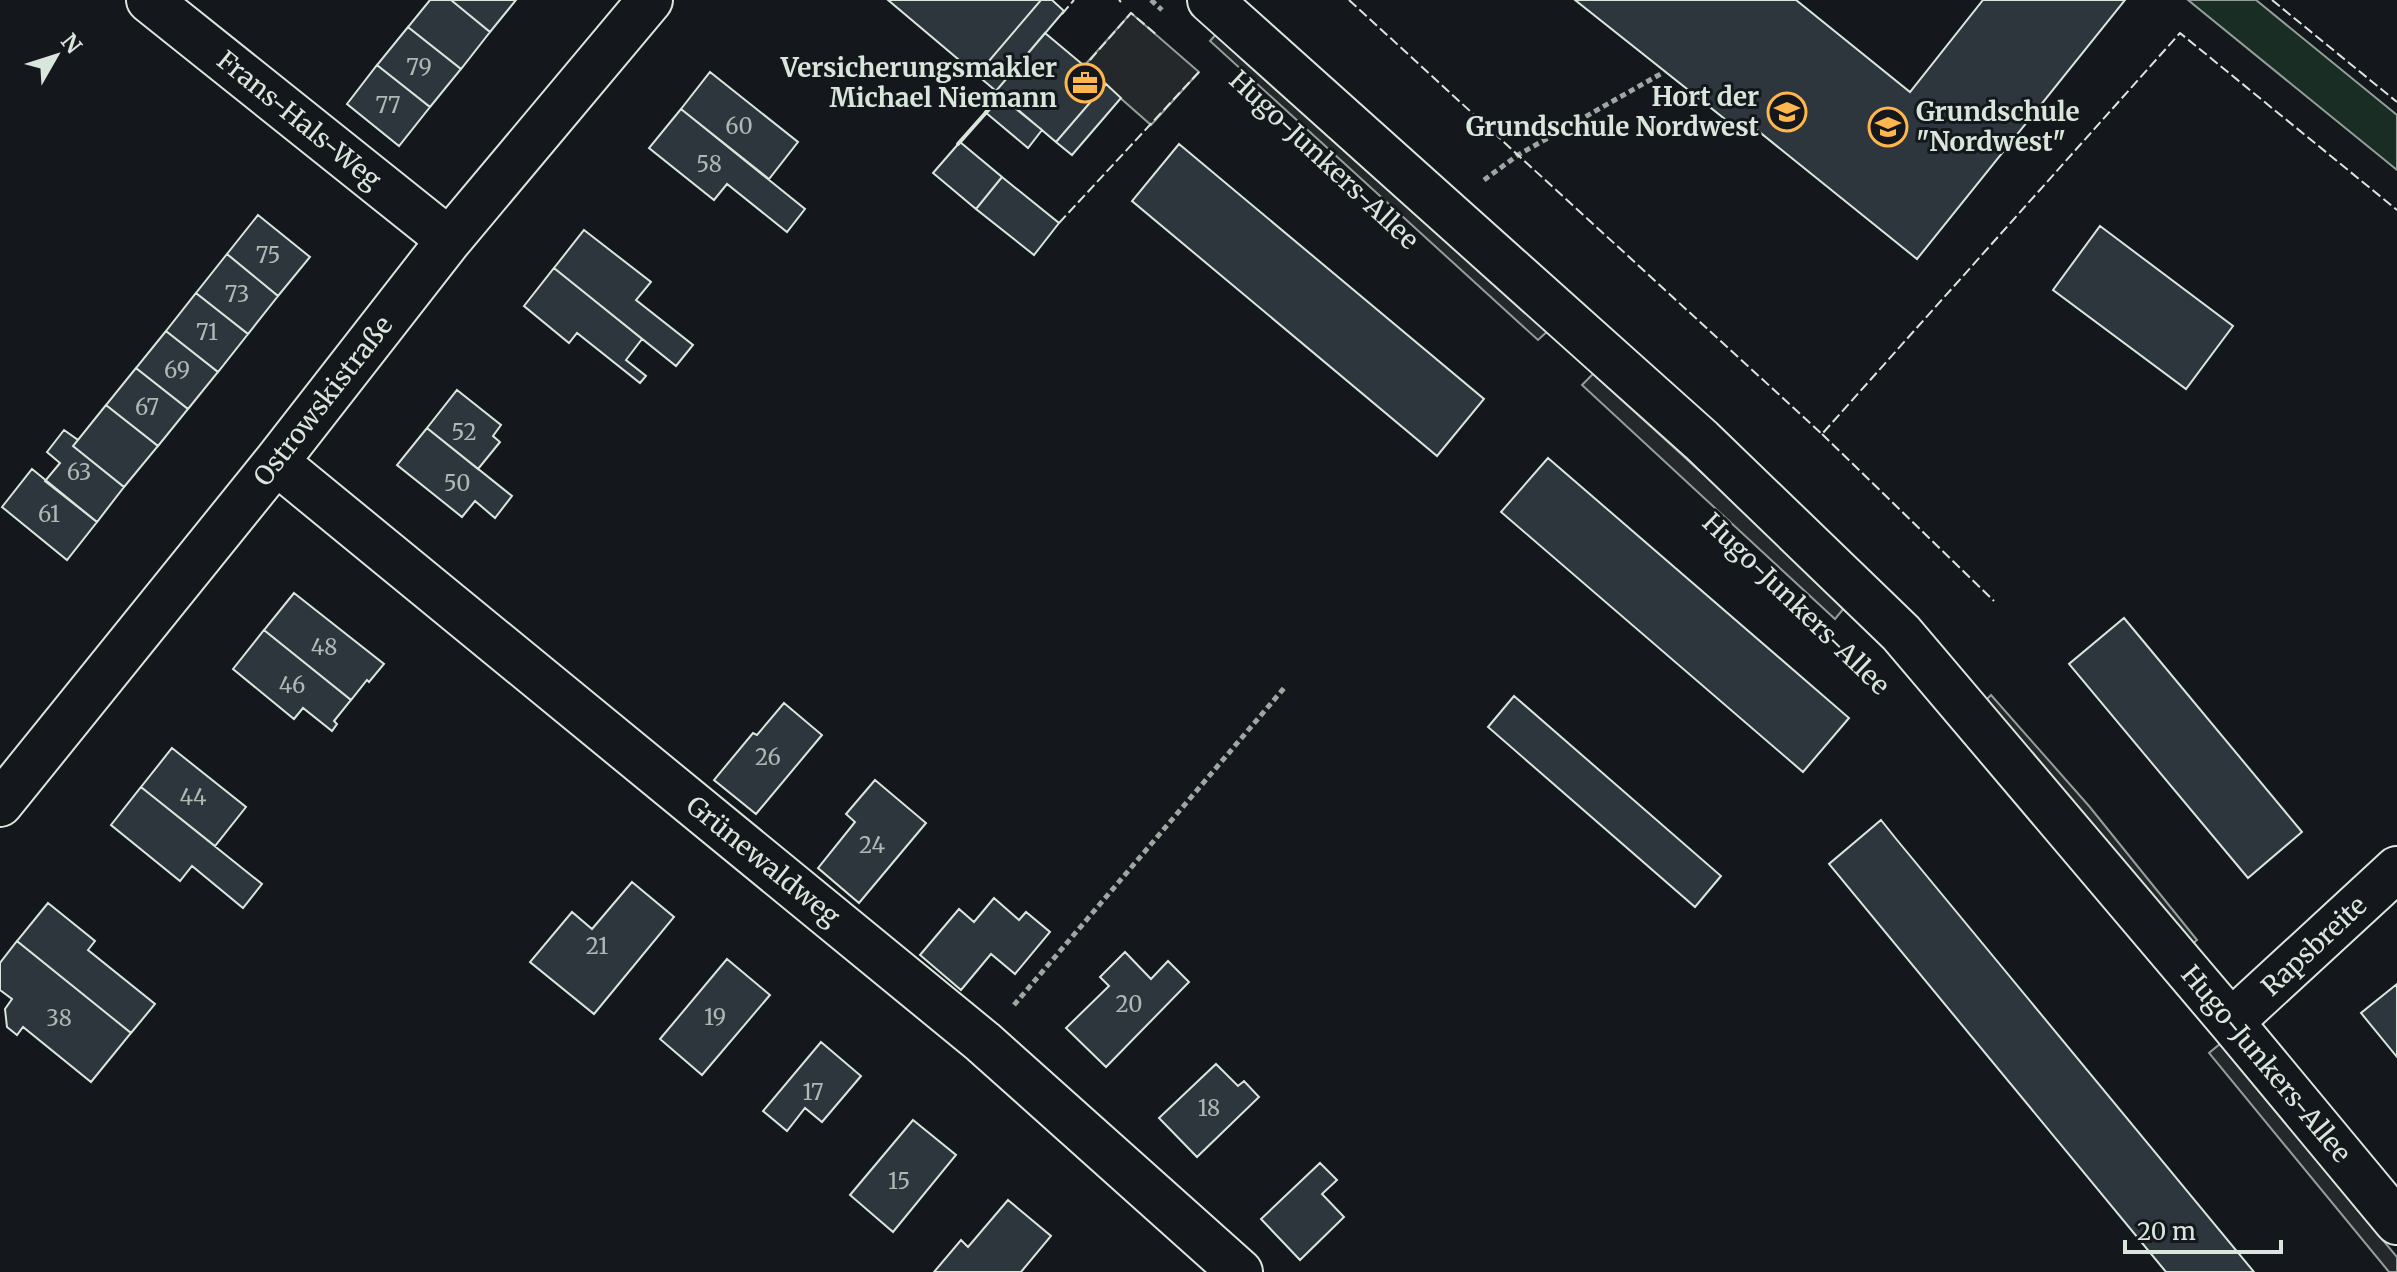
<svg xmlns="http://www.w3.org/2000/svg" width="2397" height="1272" font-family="Merriweather,serif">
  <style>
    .green { fill: #1a2d24; stroke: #939e99; stroke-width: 2 }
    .parking { fill: #24282b; stroke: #939e99; stroke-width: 2 }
    .building { fill: #2c363c; stroke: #d8e6dc; stroke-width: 2 }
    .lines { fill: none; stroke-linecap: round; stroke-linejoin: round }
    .minor-casing { stroke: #d8e6dc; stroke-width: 48 }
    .path { stroke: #9da8a2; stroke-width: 5; stroke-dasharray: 6 4; stroke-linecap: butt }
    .minor { stroke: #14181c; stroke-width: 44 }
    .fence { stroke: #d8e6dc; stroke-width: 2; stroke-dasharray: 10 4; stroke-linecap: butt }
    .wall { stroke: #d8e6dc; stroke-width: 4 }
    .labels { text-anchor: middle; stroke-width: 6; stroke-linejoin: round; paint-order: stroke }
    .number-label { font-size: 22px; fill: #adbab4 }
    .poi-label { font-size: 26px; font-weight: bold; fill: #d8e6dc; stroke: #14181c; text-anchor: end }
    .street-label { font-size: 26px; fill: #d8e6dc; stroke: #14181c }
  </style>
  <rect width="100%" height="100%" fill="#14181c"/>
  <!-- green -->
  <path class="green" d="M 2188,0 L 2256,0 L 2397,115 L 2397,170 Z"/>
  <!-- parking -->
  <path class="parking" d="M 1131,13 L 1199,72 L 1151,125 L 1084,66 Z
    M 1218,32 L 1549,330 L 1538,340 L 1210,41 Z
    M 1593,374 L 1724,493 L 1845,607 L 1835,619 L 1582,385 Z
    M 1991,695 L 2089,806 L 2197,940 L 2188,948 L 1982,704 Z
    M 2220,1044 L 2397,1257 L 2397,1272 L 2389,1272 L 2209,1053 Z"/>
  <!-- building -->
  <path class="building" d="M 430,0 L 451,0 L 490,32 L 461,69 L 408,27 Z
    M 451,0 L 516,0 L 490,32 Z
    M 888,0 L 1041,0 L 977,75 Z
    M 1041,0 L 1052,0 L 1064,11 L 996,91 L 977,75 Z
    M 1575,0 L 1796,0 L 1910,92 L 1983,0 L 2125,0 L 1917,259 L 1747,122 L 1740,131 Z
    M 408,27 L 461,69 L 430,107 L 377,65 Z
    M 1045,33 L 1106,84 L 1056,142 L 996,91 Z
    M 377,65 L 430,107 L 399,146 L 347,104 Z
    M 710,72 L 798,142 L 769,179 L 681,109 Z
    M 1106,84 L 1121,98 L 1072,155 L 1056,142 Z
    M 1000,96 L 1042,130 L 1028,148 L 985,112 Z
    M 681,109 L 805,209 L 787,232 L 727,184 L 714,200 L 649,148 Z
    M 960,142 L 1002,177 L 976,209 L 933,173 Z
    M 1179,144 L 1484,399 L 1437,456 L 1132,201 Z
    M 1002,177 L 1059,223 L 1034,255 L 976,209 Z
    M 258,215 L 310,257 L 278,296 L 227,254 Z
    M 2100,226 L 2233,326 L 2186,389 L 2053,290 Z
    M 584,230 L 651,282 L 636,300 L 693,345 L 676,366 L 554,268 Z
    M 227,254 L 278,296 L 248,334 L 196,293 Z
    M 554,268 L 642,339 L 626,360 L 646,376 L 640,383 L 577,333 L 569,343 L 524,306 Z
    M 196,293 L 248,334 L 218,372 L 166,331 Z
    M 166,331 L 218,372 L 188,409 L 136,368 Z
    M 136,368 L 188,409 L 158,446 L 106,405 Z
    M 457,390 L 501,425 L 493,436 L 500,442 L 478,469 L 427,428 Z
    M 106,405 L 158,446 L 124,487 L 73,446 Z
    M 427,428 L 512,496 L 495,518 L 475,501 L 462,517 L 397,465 Z
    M 64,430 L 78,440 L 73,446 L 124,487 L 97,522 L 45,481 L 60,463 L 47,452 Z
    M 1548,458 L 1849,718 L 1803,772 L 1501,512 Z
    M 32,469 L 97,522 L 67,560 L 2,507 Z
    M 294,593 L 384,664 L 369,682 L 367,680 L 351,700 L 264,630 Z
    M 2124,618 L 2302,832 L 2248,878 L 2069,664 Z
    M 264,630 L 351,700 L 334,721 L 337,724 L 332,731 L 303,708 L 294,719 L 233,669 Z
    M 1514,696 L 1721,876 L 1695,907 L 1488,727 Z
    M 784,703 L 822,735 L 756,814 L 714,780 L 753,733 L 757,735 Z
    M 172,748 L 246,807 L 215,846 L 141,787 Z
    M 875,780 L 926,823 L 859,903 L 818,868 L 855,822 L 846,814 Z
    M 141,787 L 262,884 L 243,908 L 192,866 L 180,881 L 111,825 Z
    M 1881,820 L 1897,840 L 2254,1272 L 2166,1272 L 1829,864 Z
    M 632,882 L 674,917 L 594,1014 L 530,962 L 572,912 L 592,929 Z
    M 994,898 L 1019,920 L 1026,912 L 1050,932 L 1015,974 L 991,954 L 961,990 L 920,955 L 959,909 L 974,922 Z
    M 48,903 L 95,941 L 88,950 L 155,1004 L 131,1033 L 17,941 Z
    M 17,941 L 131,1033 L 91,1082 L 23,1027 L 17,1035 L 7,1027 L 5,1009 L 12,999 L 0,990 L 0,963 Z
    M 1125,952 L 1151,979 L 1168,961 L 1189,982 L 1106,1067 L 1066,1028 L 1109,986 L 1100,977 Z
    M 727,959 L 770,995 L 702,1075 L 660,1039 Z
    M 2397,984 L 2397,1057 L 2361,1013 Z
    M 821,1042 L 861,1076 L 822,1122 L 805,1108 L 787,1131 L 763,1111 Z
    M 1216,1064 L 1238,1086 L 1244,1081 L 1259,1097 L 1197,1157 L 1159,1118 Z
    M 913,1120 L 956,1155 L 893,1232 L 850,1195 Z
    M 1320,1163 L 1337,1180 L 1322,1194 L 1344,1217 L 1300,1260 L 1261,1219 Z
    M 1008,1200 L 1051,1236 L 1021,1272 L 934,1272 L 961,1240 L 968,1247 Z"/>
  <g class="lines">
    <defs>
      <path id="minor" d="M 149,0 L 449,240
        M 1210,0 L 1701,440 L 1901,633 L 2231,1022 L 2397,1222
        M 276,462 L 983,1042 L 1240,1272
        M 0,804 L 276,462 L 449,240 L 650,0
        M 2231,1022 L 2397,869"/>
    </defs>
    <!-- minor casing -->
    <use href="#minor" class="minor-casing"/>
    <!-- path -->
    <path class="path" d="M 1151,0 L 1162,10
      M 1484,180 L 1518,155 L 1664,72
      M 1014,1005 L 1285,687"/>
    <!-- minor -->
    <use href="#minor" class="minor"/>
    <!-- fence -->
    <path class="fence" d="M 1119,0 L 1121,2
      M 1349,0 L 1822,434 L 2180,33 L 2397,210
      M 2272,0 L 2397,102
      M 1062,14 L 1074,0
      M 1090,60 L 1131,13 L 1157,35
      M 1059,223 L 1199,72
      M 1822,434 L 1994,601"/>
    <!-- wall -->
    <path class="wall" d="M 958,144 L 990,108"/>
  </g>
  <!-- icons -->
  <defs>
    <symbol id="office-ring" viewBox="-11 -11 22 22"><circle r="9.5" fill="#14181c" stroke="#ffb74d" stroke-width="1.5"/><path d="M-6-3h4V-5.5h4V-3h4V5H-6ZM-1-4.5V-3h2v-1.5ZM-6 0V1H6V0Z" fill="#ffb74d"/></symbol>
    <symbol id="school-ring" viewBox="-11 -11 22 22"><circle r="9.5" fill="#14181c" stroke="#ffb74d" stroke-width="1.5"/><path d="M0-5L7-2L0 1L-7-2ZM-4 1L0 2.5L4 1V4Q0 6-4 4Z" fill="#ffb74d"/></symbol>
  </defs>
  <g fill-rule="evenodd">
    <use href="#office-ring" x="1063" y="61" width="44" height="44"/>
    <use href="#school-ring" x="1765" y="90" width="44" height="44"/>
    <use href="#school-ring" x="1866" y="105" width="44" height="44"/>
  </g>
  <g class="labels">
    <!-- number labels -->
    <g class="number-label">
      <text x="419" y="75">79</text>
      <text x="388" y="113">77</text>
      <text x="739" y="134">60</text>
      <text x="709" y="172">58</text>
      <text x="268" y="263">75</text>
      <text x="237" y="302">73</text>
      <text x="207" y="340">71</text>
      <text x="177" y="378">69</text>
      <text x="147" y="415">67</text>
      <text x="464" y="440">52</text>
      <text x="79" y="480">63</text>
      <text x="457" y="491">50</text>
      <text x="49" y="522">61</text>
      <text x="324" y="655">48</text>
      <text x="292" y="693">46</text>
      <text x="768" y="765">26</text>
      <text x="193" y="805">44</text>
      <text x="872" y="853">24</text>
      <text x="597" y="954">21</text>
      <text x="1129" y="1012">20</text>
      <text x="715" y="1025">19</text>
      <text x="59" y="1026">38</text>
      <text x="813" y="1100">17</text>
      <text x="1209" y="1116">18</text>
      <text x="899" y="1189">15</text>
    </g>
    <!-- poi labels -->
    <g class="poi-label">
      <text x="1057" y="77">Versicherungsmakler<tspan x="1057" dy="30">Michael Niemann</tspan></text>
      <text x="1759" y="106">Hort der<tspan x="1759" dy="30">Grundschule Nordwest</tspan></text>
      <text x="1916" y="121" text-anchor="start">Grundschule<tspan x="1916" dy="30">"Nordwest"</tspan></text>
    </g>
    <!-- street labels -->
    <g class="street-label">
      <text transform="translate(299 120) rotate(39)" y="9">Frans-Hals-Weg</text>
      <text transform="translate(1324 160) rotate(43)" y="9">Hugo-Junkers-Allee</text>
      <text transform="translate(323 401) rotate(-52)" y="9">Ostrowskistraße</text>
      <text transform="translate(1796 604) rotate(44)" y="9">Hugo-Junkers-Allee</text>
      <text transform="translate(763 861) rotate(39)" y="9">Grünewaldweg</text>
      <text transform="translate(2314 946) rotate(-43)" y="9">Rapsbreite</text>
      <text transform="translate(2266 1064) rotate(50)" y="9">Hugo-Junkers-Allee</text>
    </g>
  </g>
  <!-- north arrow -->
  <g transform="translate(56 56) rotate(51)" stroke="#14181c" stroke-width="6" paint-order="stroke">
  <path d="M0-6L14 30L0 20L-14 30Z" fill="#d8e6dc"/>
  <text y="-12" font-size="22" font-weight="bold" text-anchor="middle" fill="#d8e6dc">N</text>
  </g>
  <!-- scale -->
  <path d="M2125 1240v12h156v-12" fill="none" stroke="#d8e6dc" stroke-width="4"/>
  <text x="2137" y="1240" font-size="24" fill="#d8e6dc" stroke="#14181c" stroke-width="6" paint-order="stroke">20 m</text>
</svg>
